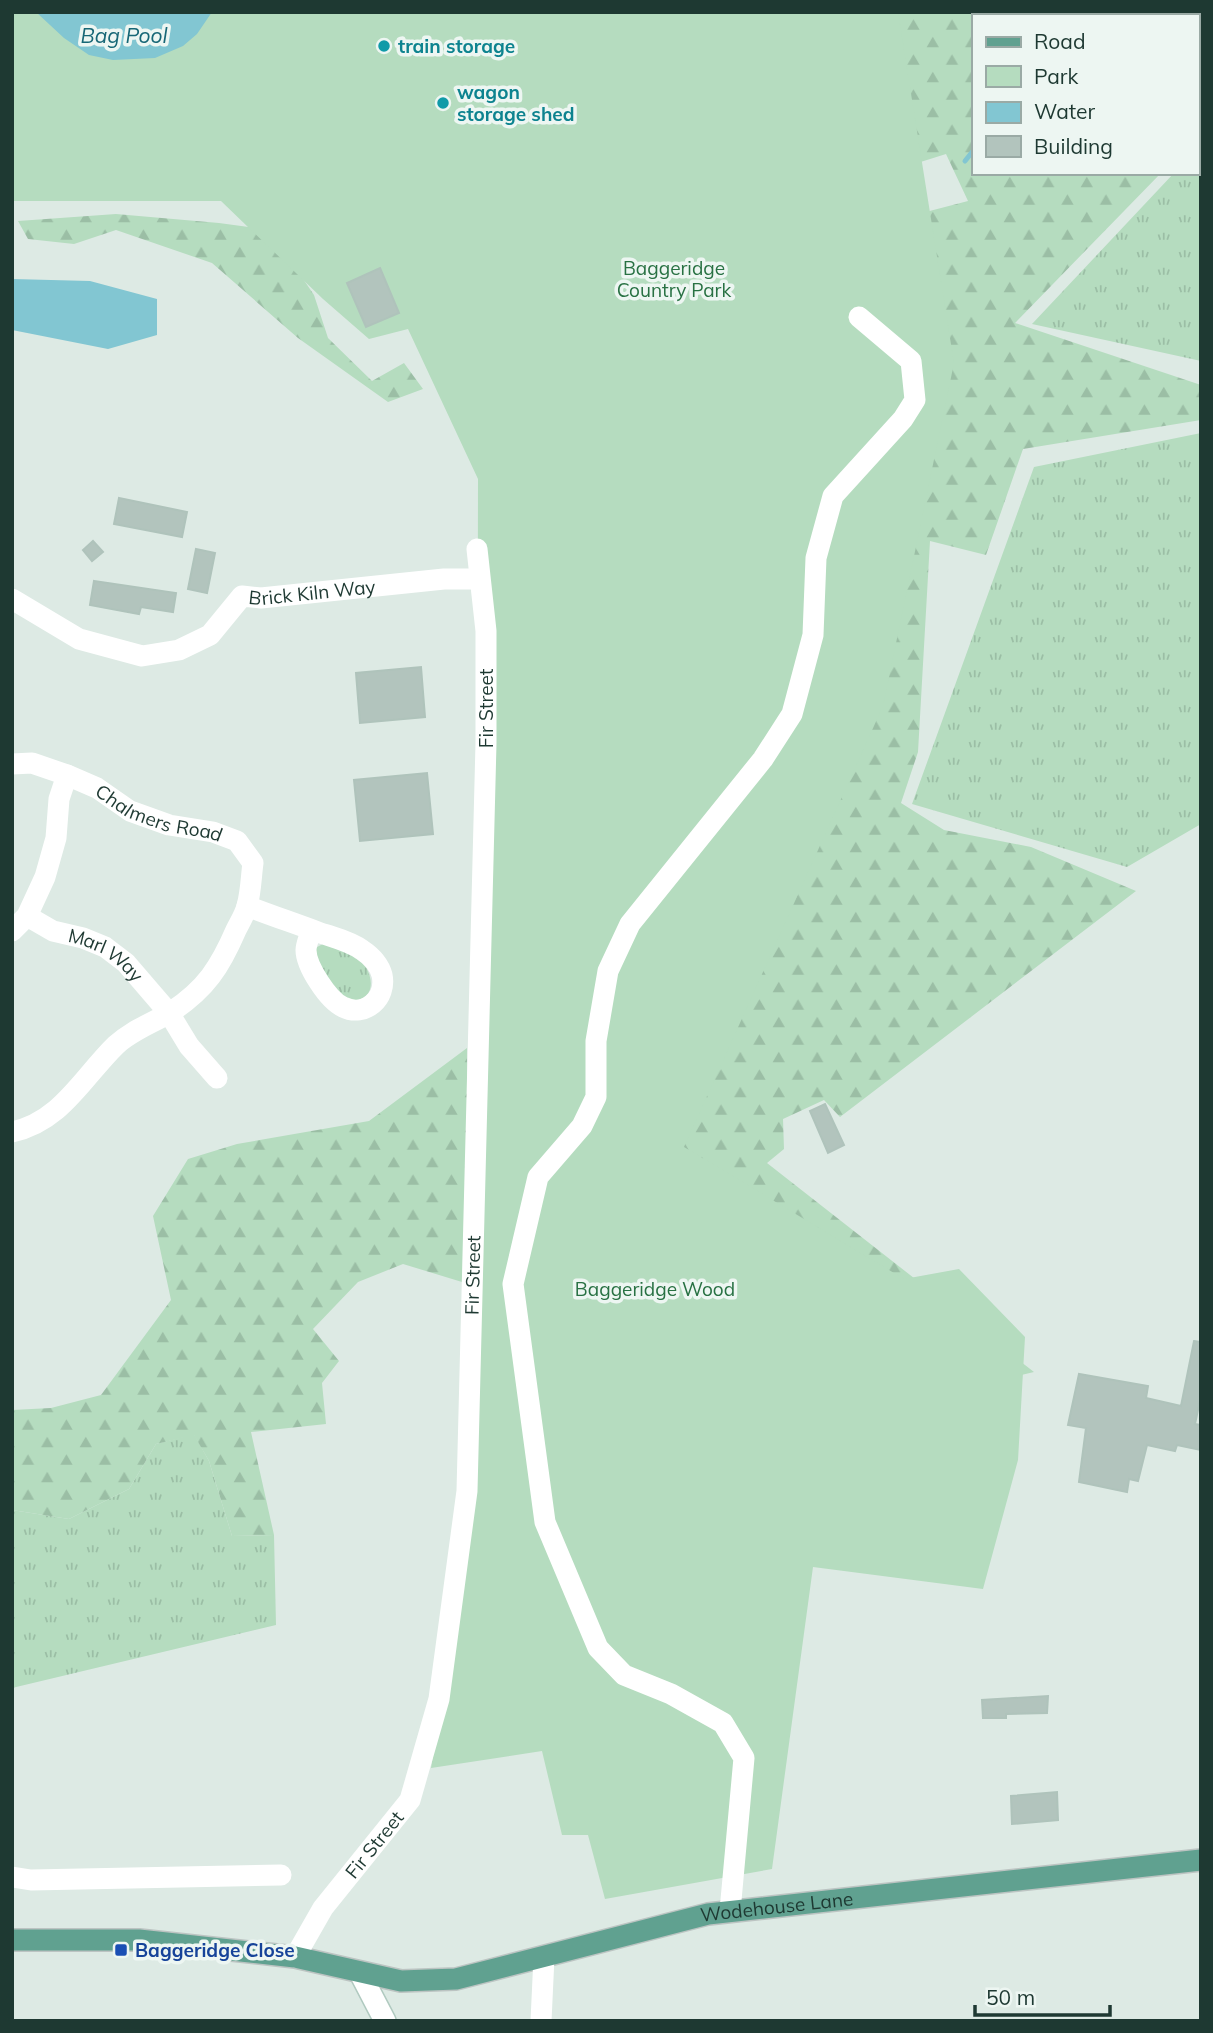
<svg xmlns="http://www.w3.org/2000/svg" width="1213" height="2033" font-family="Mulish,sans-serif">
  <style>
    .grass { fill: url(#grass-tufts) }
    .forest { fill: url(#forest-firs) }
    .park { fill: #b5dcbf }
    .water { fill: #82c6d2 }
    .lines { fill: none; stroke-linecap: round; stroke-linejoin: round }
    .stream { stroke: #82c6d2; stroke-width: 5 }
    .building { fill: #b2c4bd; stroke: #afc3bb; stroke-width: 2 }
    .secondary-casing { stroke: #b0cac0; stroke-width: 24 }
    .primary-casing { stroke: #bcc4c2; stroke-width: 24 }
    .street { stroke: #fff; stroke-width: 21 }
    .secondary { stroke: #fff; stroke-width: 21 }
    .primary { stroke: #60a190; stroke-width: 21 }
    .culture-dot { fill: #0f9aa8; stroke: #edf6f2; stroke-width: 2.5 }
    .transit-dot { fill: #1a4fb4; stroke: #edf6f2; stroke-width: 2.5 }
    .labels { text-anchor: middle; stroke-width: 7; stroke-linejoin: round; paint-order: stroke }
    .culture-label { font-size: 19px; font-weight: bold; fill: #0d838f; stroke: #edf6f2; text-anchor: start }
    .park-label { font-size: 19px; fill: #287143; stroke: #edf6f2 }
    .street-label { font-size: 19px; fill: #1e3932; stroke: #edf6f2 }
    .transit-label { font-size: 19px; font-weight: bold; fill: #164399; stroke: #edf6f2; text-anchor: start }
    .water-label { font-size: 21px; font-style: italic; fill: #176776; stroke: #edf6f2 }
  </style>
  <defs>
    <pattern id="grass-tufts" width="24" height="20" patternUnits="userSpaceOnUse" patternTransform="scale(1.75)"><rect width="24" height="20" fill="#b5dcbf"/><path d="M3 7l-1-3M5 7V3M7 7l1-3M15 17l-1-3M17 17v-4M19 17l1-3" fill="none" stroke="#9bbea5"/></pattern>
    <pattern id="forest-firs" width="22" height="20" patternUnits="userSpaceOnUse" patternTransform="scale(1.75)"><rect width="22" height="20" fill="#b5dcbf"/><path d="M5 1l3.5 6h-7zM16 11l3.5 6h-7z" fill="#9bbea5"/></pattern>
  </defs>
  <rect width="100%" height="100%" fill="#ddeae4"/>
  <!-- grass -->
  <path class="grass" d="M 1201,145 L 1201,361 L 1032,324 L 1174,173 L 1197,173 L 1197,148 Z
    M 1201,433 L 1201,824 L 1127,867 L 912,804 L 1034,467 Z
    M 323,944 C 332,947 346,948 354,954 C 377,971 379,1006 344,1000 L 314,960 L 315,948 Z
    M 194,1434 L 209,1461 L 232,1536 L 274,1535 L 276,1625 L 12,1688 L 12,1510 L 69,1519 L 129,1489 L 156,1444 Z"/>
  <!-- forest -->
  <path class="forest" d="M 823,12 L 1014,12 L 1014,16 L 973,16 L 973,173 L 1161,173 L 1015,323 L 1201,385 L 1201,420 L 1023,449 L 986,555 L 930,541 L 918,752 L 901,803 L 944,830 L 1031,847 L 1136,891 L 840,1117 L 824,1100 L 783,1119 L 784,1149 L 767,1163 L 1034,1372 L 483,1500 L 895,220 L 968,201 L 946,154 L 876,176 Z
    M 1067,12 L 1201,12 L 1201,132 L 1197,136 L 1197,16 L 1068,16 Z
    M 116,214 L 219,223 L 270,230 L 314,295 L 328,338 L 372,381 L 404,363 L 423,389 L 388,402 L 298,338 L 212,263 L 116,230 L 74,244 L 28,239 L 18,221 Z
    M 467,1048 L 468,1272 L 462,1282 L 403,1264 L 358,1282 L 313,1329 L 339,1361 L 322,1383 L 326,1424 L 251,1432 L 274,1535 L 232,1536 L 209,1461 L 194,1435 L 156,1444 L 129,1489 L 69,1519 L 12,1510 L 12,1410 L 51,1408 L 101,1395 L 171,1300 L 153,1216 L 188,1159 L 237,1144 L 369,1121 Z"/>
  <!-- park -->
  <path class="park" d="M 12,12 L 898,12 L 954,363 L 883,706 L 684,1147 L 904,1279 L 959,1269 L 1025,1337 L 1018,1460 L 983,1589 L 813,1567 L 772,1869 L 605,1899 L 588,1835 L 562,1835 L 542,1751 L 431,1768 L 476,1491 L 478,479 L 408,329 L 369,339 L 323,299 L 221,201 L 12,201 Z"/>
  <!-- water -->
  <path class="water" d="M 36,12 L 212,12 L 197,34 L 183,46 L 155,58 L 113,60 L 89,55 L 64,38 Z
    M 12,279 L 90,281 L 157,299 L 157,335 L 108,349 L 12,330 Z"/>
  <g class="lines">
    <!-- stream -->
    <path class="stream" d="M 965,161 L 973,151"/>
  </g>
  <!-- building -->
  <path class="building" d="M 380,268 L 399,313 L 366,327 L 347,283 Z
    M 119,498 L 187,512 L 182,537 L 114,524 Z
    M 93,541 L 103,552 L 92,561 L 83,550 Z
    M 196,549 L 215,553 L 207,593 L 188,589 Z
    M 94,581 L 176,593 L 173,612 L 141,607 L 139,614 L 90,605 Z
    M 421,667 L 425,717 L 360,723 L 356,673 Z
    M 427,773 L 433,834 L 360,841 L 354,780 Z
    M 825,1104 L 844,1145 L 828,1153 L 810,1111 Z
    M 1194,1341 L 1201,1342 L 1201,1396 L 1195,1424 L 1201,1425 L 1201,1450 L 1177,1445 L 1175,1451 L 1147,1445 L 1138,1481 L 1129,1479 L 1127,1492 L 1079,1482 L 1086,1428 L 1068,1425 L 1079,1374 L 1148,1386 L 1146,1398 L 1181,1406 Z
    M 1048,1696 L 1047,1713 L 1006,1714 L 1006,1718 L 983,1718 L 982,1700 Z
    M 1057,1792 L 1058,1820 L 1012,1824 L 1011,1796 Z"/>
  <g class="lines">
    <defs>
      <path id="secondary" d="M 360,1973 L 385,2021"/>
      <g id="primary">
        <path id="s5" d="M 12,1940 L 139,1940 L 295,1957 L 401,1981 L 456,1979 L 708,1914 L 1201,1860"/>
      </g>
    </defs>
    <!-- secondary casing -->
    <use href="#secondary" class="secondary-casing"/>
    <!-- primary casing -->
    <use href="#primary" class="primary-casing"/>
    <!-- street -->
    <g class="street">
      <path id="s1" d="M 12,599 L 79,639 L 142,656 L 179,650 L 210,635 L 242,596 L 261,598 L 444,579 L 479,579"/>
      <path id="s2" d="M 12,764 L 32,763 L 67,775 L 97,788 L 130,811 L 169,825 L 213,832 L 237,841 L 253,863 C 251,877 251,892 247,906 C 245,914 240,922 236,930 C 220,967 206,989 171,1012 C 153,1023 132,1030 116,1045 C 83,1077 61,1122 12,1132"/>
      <path d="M 247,906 C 270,915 294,923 318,932 C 332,937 350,941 362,950 C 371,956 379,964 382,975 C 387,998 365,1018 343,1007 C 328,1000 306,966 306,950 C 306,944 310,936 311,930"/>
      <path id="s3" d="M 27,916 L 53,931 L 83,938 L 105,947 L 126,963 L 169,1013 L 189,1046 L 217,1078"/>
      <path d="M 12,931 L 27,916 L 45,877 L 56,838 L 59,799 L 67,775"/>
      <path d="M 12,1877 L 31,1880 L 281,1875"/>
      <path d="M 730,1911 L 744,1758 L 723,1723 L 671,1694 L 624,1675 L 598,1648 L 545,1522 L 513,1284 L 538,1177 L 582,1126 L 596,1097 L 596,1041 L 608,971 L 630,924 L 763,759 L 792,714 L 813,635 L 816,558 L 833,496 L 903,419 L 915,400 L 911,361 L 859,317"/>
      <path id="s4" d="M 295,1957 L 323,1908 L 410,1800 L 439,1699 L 467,1491 L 486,743 L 486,631 L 477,549"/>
      <path d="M 541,2021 L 544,1957"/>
    </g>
    <!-- secondary -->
    <use href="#secondary" class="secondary"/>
    <!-- primary -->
    <use href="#primary" class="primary"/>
  </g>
  <!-- markers -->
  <g class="culture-dot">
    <circle cx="384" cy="46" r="7"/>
    <circle cx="443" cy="103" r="7"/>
  </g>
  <rect class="transit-dot" x="114" y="1943" width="14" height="14" rx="3.5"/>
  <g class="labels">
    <!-- culture labels -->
    <g class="culture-label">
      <text x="398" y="53">train storage</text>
      <text x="457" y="99">wagon<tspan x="457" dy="22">storage shed</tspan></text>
    </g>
    <!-- park labels -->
    <g class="park-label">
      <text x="674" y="275">Baggeridge<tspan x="674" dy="22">Country Park</tspan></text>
      <text x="655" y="1296">Baggeridge Wood</text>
    </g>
    <!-- street labels -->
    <g class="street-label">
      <text dy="7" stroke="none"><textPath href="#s1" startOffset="336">Brick Kiln Way</textPath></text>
      <text dy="7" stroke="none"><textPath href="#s4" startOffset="1293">Fir Street</textPath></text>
      <text dy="7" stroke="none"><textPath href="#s2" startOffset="158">Chalmers Road</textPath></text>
      <text dy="7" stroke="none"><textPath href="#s3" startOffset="89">Marl Way</textPath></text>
      <text dy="7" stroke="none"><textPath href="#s4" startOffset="726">Fir Street</textPath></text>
      <text dy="7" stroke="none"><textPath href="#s4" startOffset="138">Fir Street</textPath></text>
      <text dy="7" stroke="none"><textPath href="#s5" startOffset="777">Wodehouse Lane</textPath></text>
    </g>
    <!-- transit labels -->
    <g class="transit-label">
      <text x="135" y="1957">Baggeridge Close</text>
    </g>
    <!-- water labels -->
    <g class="water-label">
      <text x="124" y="43">Bag Pool</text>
    </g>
  </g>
  <!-- border -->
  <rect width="1213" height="2033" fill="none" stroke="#1e3932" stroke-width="28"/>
  <!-- legend -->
  <rect x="972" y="14" width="228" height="161" fill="#edf6f2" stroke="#9aaaa5" stroke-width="2"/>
  <rect x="986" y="37" width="35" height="10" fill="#60a190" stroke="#9aaaa5" stroke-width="2"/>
  <text x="1034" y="49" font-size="21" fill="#1e3932">Road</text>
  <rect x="986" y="66" width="35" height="21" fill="#b5dcbf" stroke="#9aaaa5" stroke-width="2"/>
  <text x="1034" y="84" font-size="21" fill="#1e3932">Park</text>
  <rect x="986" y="102" width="35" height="21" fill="#82c6d2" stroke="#9aaaa5" stroke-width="2"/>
  <text x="1034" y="119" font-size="21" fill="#1e3932">Water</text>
  <rect x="986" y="136" width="35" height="21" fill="#b2c4bd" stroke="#9aaaa5" stroke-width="2"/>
  <text x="1034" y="154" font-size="21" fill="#1e3932">Building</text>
  <!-- scale -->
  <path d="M975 2005v10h135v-10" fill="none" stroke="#1e3932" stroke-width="3.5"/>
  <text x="986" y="2005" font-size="21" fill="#1e3932" stroke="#edf6f2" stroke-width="5" paint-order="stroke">50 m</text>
</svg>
